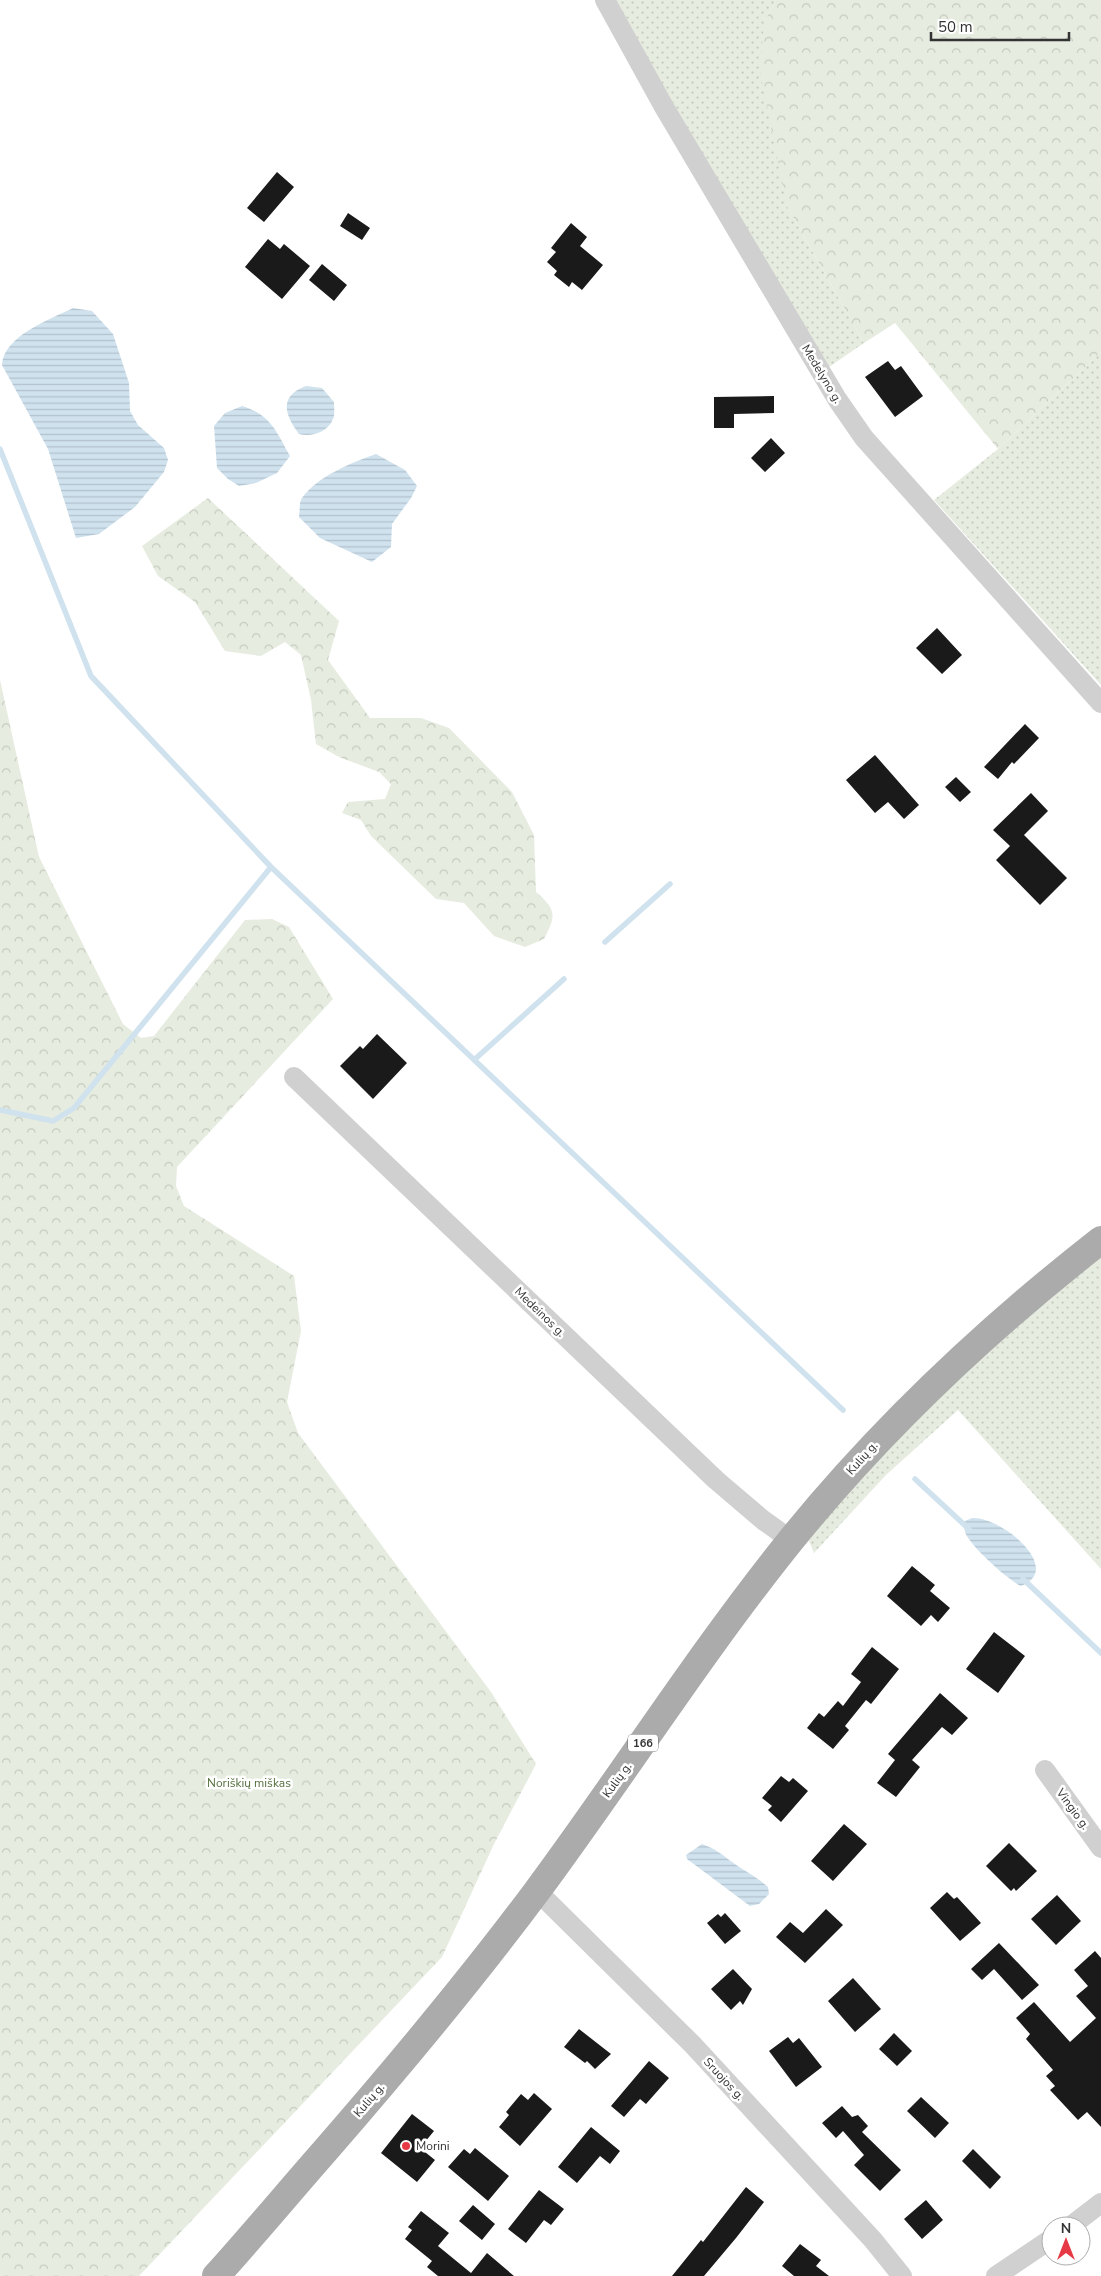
<svg xmlns="http://www.w3.org/2000/svg" width="1101" height="2276" font-family="'Nunito Sans',sans-serif">
  <style>
    .grass { fill: url(#grass-dots) }
    .forest { fill: url(#forest-crowns) }
    .water { fill: url(#water-rules) }
    .lines { fill: none; stroke-linecap: round; stroke-linejoin: round }
    .stream { stroke: #cfe2ee; stroke-width: 5.5 }
    .building { fill: #1a1a1a }
    .street { stroke: #d0d0d0; stroke-width: 20 }
    .primary { stroke: #ababab; stroke-width: 28 }
    .poi-dot { fill: #e63946; stroke: #fff; stroke-width: 2 }
    .labels { text-anchor: middle; stroke-width: 5; stroke-linejoin: round; paint-order: stroke }
    .shield { fill: #fff; stroke: #707070; stroke-width: 1 }
    .shield-label { font-size: 11px; font-weight: bold; fill: #333 }
    .street-label { font-size: 12px; fill: #333; stroke: #fff }
    .park-label { font-size: 12px; fill: #56703f; stroke: #fff }
    .poi-label { font-size: 12px; fill: #333; stroke: #fff; text-anchor: start }
  </style>
  <defs>
    <pattern id="grass-dots" width="8" height="8" patternUnits="userSpaceOnUse" patternTransform="scale(1.25)"><rect width="8" height="8" fill="#e6ecdf"/><path d="M2 2h.1M6 6h.1" fill="none" stroke="#c6cbc0" stroke-width="1.8" stroke-linecap="round"/></pattern>
    <pattern id="forest-crowns" width="20" height="18" patternUnits="userSpaceOnUse" patternTransform="scale(1.25)"><rect width="20" height="18" fill="#e6ecdf"/><path d="M2 6a3 3 0 1 1 6 0M12 15a3 3 0 1 1 6 0" fill="none" stroke="#c6cbc0"/></pattern>
    <pattern id="water-rules" width="6" height="5" patternUnits="userSpaceOnUse" patternTransform="scale(1.25)"><rect width="6" height="5" fill="#cfe2ee"/><path d="M0 2.5h6" fill="none" stroke="#b2c2cd"/></pattern>
  </defs>
  <rect width="100%" height="100%" fill="#fff"/>
  <!-- grass -->
  <path class="grass" d="M 613,0 L 776,0 L 764,22 L 787,206 L 864,343 L 829,367 L 727,197 Z
    M 1101,352 L 1101,685 L 934,500 L 998,449 Z
    M 1101,1254 L 1101,1569 L 958,1410 L 886,1475 L 814,1553 L 809,1541 L 811,1535 L 839,1499 L 963,1372 Z"/>
  <!-- forest -->
  <path class="forest" d="M 776,0 L 1101,0 L 1101,352 L 998,449 L 895,323 L 864,343 L 787,206 L 760,72 L 764,22 Z
    M 208,498 L 339,621 L 328,660 L 370,718 L 421,718 L 449,728 L 512,792 L 534,835 L 536,892 C 557,910 556,916 544,939 L 525,947 L 494,936 L 464,903 L 436,899 L 371,836 L 361,820 L 342,813 L 348,802 L 385,799 L 391,784 L 379,772 L 339,757 L 316,744 L 311,700 L 301,655 L 285,642 L 261,656 L 225,651 L 195,602 L 158,576 L 142,546 Z
    M 0,680 L 39,857 L 123,1024 L 141,1038 L 154,1036 L 245,920 L 272,919 L 289,927 L 333,999 L 177,1167 L 176,1186 L 184,1206 L 294,1276 L 301,1331 L 287,1402 L 298,1433 L 491,1692 L 536,1764 L 494,1844 L 442,1957 L 139,2276 L 0,2276 Z"/>
  <!-- water -->
  <path class="water" d="M 73,308 L 92,311 L 113,334 L 129,383 L 130,411 L 138,425 L 164,448 L 168,460 L 164,472 L 135,507 L 99,534 L 76,538 L 48,449 L 2,365 C 3,336 51,319 73,308 Z
    M 306,386 L 322,388 L 334,402 C 334,407 335,415 333,419 C 327,433 311,437 299,434 C 284,414 279,396 306,386 Z
    M 242,406 C 271,415 276,431 290,456 L 277,473 L 256,483 L 239,486 L 228,479 L 217,468 L 214,426 L 225,413 Z
    M 376,454 L 405,470 L 417,486 L 411,498 L 392,524 L 391,547 L 372,562 L 320,538 L 299,517 C 300,511 299,502 302,498 C 318,476 351,463 376,454 Z
    M 972,1518 C 1001,1516 1065,1569 1021,1586 C 1008,1580 970,1546 965,1532 C 964,1529 965,1524 965,1521 Z
    M 702,1844 C 714,1848 723,1855 732,1862 C 744,1871 756,1876 768,1887 L 769,1894 L 759,1904 L 750,1906 L 687,1859 L 686,1855 Z"/>
  <g class="lines">
    <!-- stream -->
    <path class="stream" d="M 0,449 L 91,676 L 271,867 L 843,1410
      M 605,942 L 670,884
      M 474,1060 L 564,979
      M 0,1110 L 53,1121 L 74,1108 L 271,867
      M 915,1479 L 970,1530
      M 1023,1579 L 1101,1653"/>
  </g>
  <!-- building -->
  <path class="building" d="M 277,172 L 294,187 L 264,222 L 247,208 Z
    M 348,213 L 370,228 L 362,240 L 340,226 Z
    M 571,223 L 587,237 L 580,246 L 603,265 L 582,290 L 572,282 L 569,287 L 554,275 L 557,271 L 547,262 L 556,252 L 551,248 Z
    M 268,239 L 280,249 L 284,244 L 310,266 L 282,299 L 245,267 Z
    M 322,264 L 347,285 L 334,301 L 309,280 Z
    M 888,361 L 895,370 L 901,366 L 923,396 L 895,417 L 865,377 Z
    M 774,396 L 774,413 L 734,414 L 734,428 L 714,428 L 714,397 Z
    M 771,438 L 785,453 L 765,472 L 751,458 Z
    M 937,628 L 962,655 L 942,674 L 916,648 Z
    M 1025,724 L 1039,738 L 1014,764 L 1012,762 L 998,779 L 984,767 Z
    M 875,755 L 919,805 L 904,819 L 888,802 L 875,813 L 846,780 Z
    M 956,777 L 971,792 L 960,802 L 945,787 Z
    M 1031,793 L 1048,811 L 1024,835 L 1067,878 L 1040,905 L 996,860 L 1010,846 L 993,830 Z
    M 377,1034 L 407,1063 L 373,1099 L 340,1066 L 360,1046 L 363,1049 Z
    M 912,1566 L 935,1585 L 930,1591 L 950,1608 L 938,1622 L 931,1615 L 921,1626 L 887,1596 Z
    M 994,1632 L 1025,1656 L 998,1693 L 966,1669 Z
    M 872,1647 L 899,1669 L 871,1704 L 866,1700 L 845,1726 L 849,1730 L 833,1749 L 807,1728 L 819,1713 L 824,1717 L 838,1701 L 843,1706 L 861,1682 L 851,1674 Z
    M 940,1693 L 968,1718 L 952,1735 L 942,1727 L 912,1760 L 920,1767 L 896,1797 L 877,1783 L 895,1760 L 888,1754 Z
    M 781,1776 L 789,1782 L 793,1778 L 808,1791 L 781,1822 L 768,1810 L 772,1806 L 762,1798 Z
    M 844,1824 L 867,1844 L 833,1881 L 811,1861 Z
    M 1009,1843 L 1037,1871 L 1016,1891 L 1014,1888 L 1011,1891 L 986,1866 Z
    M 947,1892 L 954,1899 L 957,1897 L 981,1923 L 960,1941 L 930,1908 Z
    M 1057,1895 L 1081,1921 L 1056,1945 L 1031,1919 Z
    M 826,1909 L 843,1925 L 805,1963 L 776,1937 L 790,1922 L 803,1933 Z
    M 725,1913 L 741,1931 L 725,1944 L 707,1923 L 718,1914 L 721,1917 Z
    M 999,1943 L 1039,1985 L 1022,2000 L 994,1969 L 982,1980 L 971,1969 Z
    M 1095,1951 L 1101,1958 L 1101,2127 L 1087,2112 L 1078,2120 L 1050,2090 L 1055,2086 L 1046,2076 L 1053,2070 L 1026,2039 L 1030,2034 L 1016,2018 L 1034,2002 L 1070,2042 L 1096,2018 L 1076,1996 L 1088,1986 L 1074,1970 Z
    M 733,1969 L 752,1989 L 743,2005 L 740,2001 L 731,2010 L 711,1989 Z
    M 853,1978 L 881,2009 L 855,2032 L 828,2001 Z
    M 579,2029 L 611,2054 L 595,2069 L 587,2061 L 585,2063 L 564,2047 Z
    M 894,2033 L 912,2051 L 897,2066 L 879,2049 Z
    M 788,2037 L 793,2043 L 799,2038 L 822,2067 L 796,2087 L 769,2051 Z
    M 649,2061 L 669,2078 L 646,2104 L 640,2099 L 624,2117 L 611,2106 Z
    M 534,2093 L 552,2109 L 520,2146 L 499,2127 L 509,2115 L 506,2112 L 521,2094 L 528,2100 Z
    M 921,2097 L 949,2123 L 935,2138 L 907,2111 Z
    M 842,2106 L 852,2117 L 858,2115 L 868,2126 L 862,2132 L 901,2170 L 880,2191 L 854,2165 L 864,2155 L 843,2131 L 836,2138 L 822,2123 Z
    M 412,2114 L 434,2131 L 420,2148 L 435,2160 L 417,2182 L 381,2153 Z
    M 591,2127 L 620,2151 L 610,2164 L 600,2156 L 577,2183 L 558,2167 Z
    M 475,2148 L 509,2176 L 488,2201 L 448,2167 L 464,2149 L 470,2154 Z
    M 973,2149 L 1001,2177 L 990,2189 L 962,2161 Z
    M 746,2187 L 764,2202 L 736,2238 L 704,2276 L 672,2276 L 701,2240 L 703,2242 Z
    M 539,2190 L 564,2209 L 551,2225 L 544,2220 L 526,2243 L 508,2229 Z
    M 926,2200 L 943,2220 L 922,2239 L 904,2219 Z
    M 473,2205 L 495,2224 L 482,2240 L 459,2221 Z
    M 421,2211 L 449,2233 L 438,2246 L 471,2273 L 487,2253 L 514,2276 L 438,2276 L 427,2267 L 432,2261 L 405,2239 L 412,2230 L 408,2227 Z
    M 800,2244 L 821,2260 L 816,2266 L 829,2276 L 794,2276 L 782,2266 Z"/>
  <g class="lines">
    <!-- street -->
    <path class="street" d="M 605,0 L 664,107 L 837,399 L 864,438 L 1101,703
      M 294,1077 L 716,1480 L 763,1520 L 791,1540
      M 1045,1770 L 1101,1848
      M 537,1891 L 693,2045 L 873,2240 L 902,2276
      M 1071,2226 L 1101,2203
      M 996,2276 L 1051,2239"/>
    <!-- primary -->
    <path class="primary" d="M 216,2276 C 253,2235 288,2193 324,2152 C 398,2067 470,1981 537,1891 C 623,1775 700,1653 791,1540 C 882,1428 987,1329 1101,1240"/>
  </g>
  <!-- markers -->
  <circle class="poi-dot" cx="406" cy="2146" r="5"/>
  <g class="labels">
    <!-- shield labels -->
    <rect class="shield" x="628" y="1734.5" width="30" height="17" rx="4"/>
    <g class="shield-label">
      <text x="643" y="1747">166</text>
    </g>
    <!-- street labels -->
    <g class="street-label">
      <text transform="translate(822 374) rotate(59)" y="4">Medelyno g.</text>
      <text transform="translate(540 1312) rotate(44)" y="4">Medeinos g.</text>
      <text transform="translate(862 1458) rotate(-48)" y="4">Kulių g.</text>
      <text transform="translate(617 1780) rotate(-54)" y="4">Kulių g.</text>
      <text transform="translate(1073 1809) rotate(54)" y="4">Vingio g.</text>
      <text transform="translate(724 2079) rotate(47)" y="4">Sruojos g.</text>
      <text transform="translate(369 2100) rotate(-49)" y="4">Kulių g.</text>
    </g>
    <!-- park labels -->
    <g class="park-label">
      <text x="249" y="1787">Noriškių miškas</text>
    </g>
    <!-- poi labels -->
    <g class="poi-label">
      <text x="416" y="2150">Morini</text>
    </g>
  </g>
  <!-- north arrow -->
  <g transform="translate(1066 2241)"><circle r="24" fill="#ffffff" stroke="#adadad"/>
  <path d="M0-4L9 19L0 12L-9 19Z" fill="#e63946"/>
  <text y="-8" font-size="14" font-weight="bold" text-anchor="middle" fill="#333333">N</text>
  </g>
  <!-- scale -->
  <path d="M931 32v8h138v-8" fill="none" stroke="#333333" stroke-width="2.5"/>
  <text x="938" y="32" font-size="15" fill="#333333" stroke="#ffffff" stroke-width="4" paint-order="stroke">50 m</text>
</svg>
